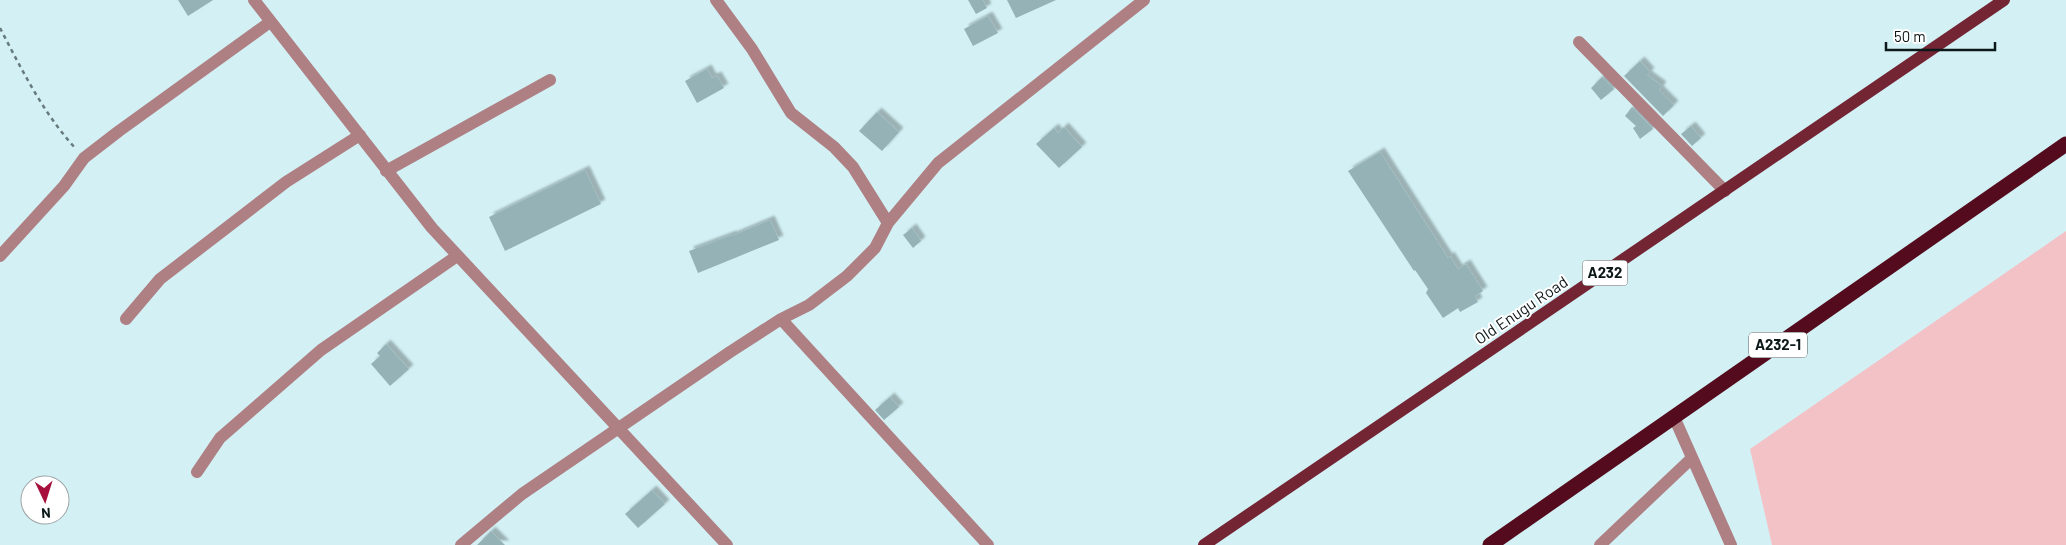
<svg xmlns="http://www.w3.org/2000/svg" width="2066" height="545" font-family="Barlow,sans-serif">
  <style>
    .green { fill: #f3c2c6 }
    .building { fill: #95b2b6; filter: url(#shadow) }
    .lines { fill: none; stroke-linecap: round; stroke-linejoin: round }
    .path { stroke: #677a7c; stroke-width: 2.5; stroke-dasharray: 4 4; stroke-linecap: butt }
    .street { stroke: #ae8084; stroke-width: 12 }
    .primary { stroke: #732534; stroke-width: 12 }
    .highway { stroke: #530b1d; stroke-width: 15 }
    .labels { text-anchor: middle; stroke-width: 4; stroke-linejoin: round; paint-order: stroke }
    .shield { fill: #fff; stroke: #565d5e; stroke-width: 1 }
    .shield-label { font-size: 15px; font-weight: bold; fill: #0d1819 }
    .street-label { font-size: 16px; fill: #0d1819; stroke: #fff }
  </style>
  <defs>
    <filter id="shadow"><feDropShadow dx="4.5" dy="-4.5" stdDeviation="1" flood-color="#0004"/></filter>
  </defs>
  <rect width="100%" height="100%" fill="#d3f1f5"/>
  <!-- green -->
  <path class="green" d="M 2066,231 L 2066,545 L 1772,545 L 1750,449 Z"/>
  <!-- building -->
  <path class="building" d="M 178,0 L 213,0 L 188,16 Z
    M 968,0 L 983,0 L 987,8 L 976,14 Z
    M 1007,0 L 1056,0 L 1016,18 Z
    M 988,16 L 998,33 L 973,46 L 964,29 Z
    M 1640,61 L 1650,72 L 1647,75 L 1662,86 L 1659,90 L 1674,105 L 1663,116 L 1624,76 Z
    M 707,69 L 712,78 L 717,76 L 724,88 L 697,103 L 685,81 Z
    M 1602,77 L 1614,89 L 1601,100 L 1591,88 Z
    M 1632,107 L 1653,129 L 1640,139 L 1633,128 L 1636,126 L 1625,116 Z
    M 877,112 L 899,132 L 882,151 L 859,131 Z
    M 1691,126 L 1701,138 L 1692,146 L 1681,134 Z
    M 1064,127 L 1082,147 L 1059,168 L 1036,144 L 1054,128 L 1058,133 Z
    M 1380,152 L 1448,258 L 1450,256 L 1458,269 L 1466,264 L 1483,291 L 1475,296 L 1478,302 L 1460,312 L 1458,308 L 1443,318 L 1426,293 L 1428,289 L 1415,270 L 1414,271 L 1348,171 Z
    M 585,170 L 601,204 L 505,251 L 489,217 Z
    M 770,220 L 779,240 L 698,273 L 689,251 L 732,235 L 732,236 Z
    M 912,228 L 921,241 L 913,248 L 903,235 Z
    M 386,344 L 409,369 L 390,386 L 371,364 L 380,356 L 377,353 Z
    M 890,397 L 899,407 L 884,420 L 875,410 Z
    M 652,490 L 665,504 L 638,528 L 625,514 Z
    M 491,531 L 505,545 L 477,545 Z"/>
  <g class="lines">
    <!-- path -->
    <path class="path" d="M 0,28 C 22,70 43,113 76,149"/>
    <!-- street -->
    <path class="street" d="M 254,0 L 432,228 L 727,545
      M 716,0 L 752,49 L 791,113 L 834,147 L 853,167 L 888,223
      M 1579,42 L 1725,191
      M 386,171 L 550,80
      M 0,256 L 64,186 L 84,158 L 119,131 L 270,22
      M 126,319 L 160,279 L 286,182 L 360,135
      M 781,319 L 988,545
      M 1674,417 L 1731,545
      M 197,472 L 220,438 L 321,350 L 457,256
      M 461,545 L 522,494 L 730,352 L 781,319 L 809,305 L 847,276 L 875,248 L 888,223 L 938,163 L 1144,0
      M 1600,545 L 1692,458"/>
    <!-- primary -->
    <path class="primary" d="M 1204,545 L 2004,0"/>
    <!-- highway -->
    <path class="highway" d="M 1490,545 L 2066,144"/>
  </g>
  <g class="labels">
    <!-- shield labels -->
    <g class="shield">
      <rect x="1582.5" y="260.5" width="45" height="25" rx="4"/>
      <rect x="1749" y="332.5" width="58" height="25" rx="4"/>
    </g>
    <g class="shield-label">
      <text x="1605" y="278">A232</text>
      <text x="1778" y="350">A232-1</text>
    </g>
    <!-- street labels -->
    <g class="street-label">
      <text transform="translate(1521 310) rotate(-34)" y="6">Old Enugu Road</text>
    </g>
  </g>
  <!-- north arrow -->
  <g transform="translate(45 500) rotate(176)"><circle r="24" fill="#ffffff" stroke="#9ea3a3"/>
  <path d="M0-4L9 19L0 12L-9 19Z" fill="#a70f3d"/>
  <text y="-8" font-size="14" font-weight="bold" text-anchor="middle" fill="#0d1819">N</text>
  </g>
  <!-- scale -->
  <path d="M1886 42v8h109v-8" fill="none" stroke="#0d1819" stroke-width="2.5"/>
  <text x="1894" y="42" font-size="15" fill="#0d1819" stroke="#ffffff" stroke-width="4" paint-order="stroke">50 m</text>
</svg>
